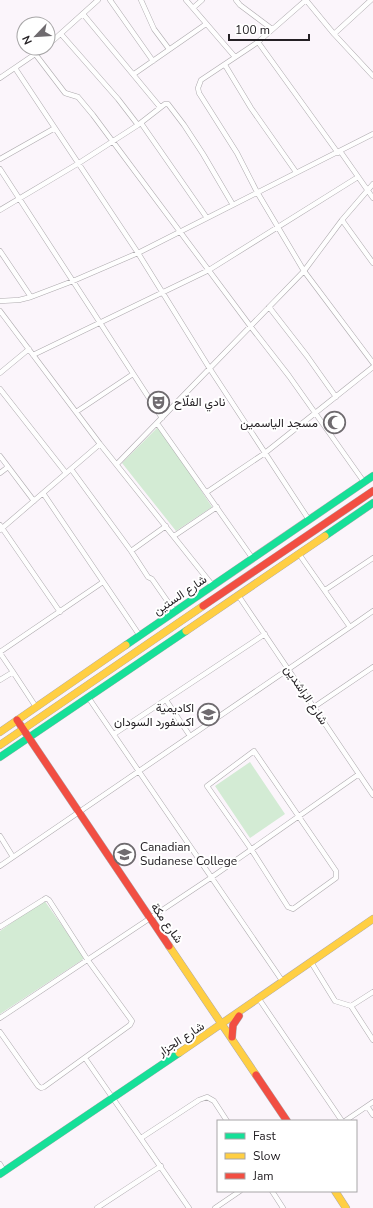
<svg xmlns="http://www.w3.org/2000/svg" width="373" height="1208" font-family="'Nunito Sans',Vazirmatn,sans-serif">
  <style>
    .green { fill: #d3ebd4 }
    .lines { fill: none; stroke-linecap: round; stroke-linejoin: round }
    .street-casing { stroke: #ada9ad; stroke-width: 5.5 }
    .fast-casing { stroke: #ada9ad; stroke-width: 8 }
    .slow-casing { stroke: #ada9ad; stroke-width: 8 }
    .jam-casing { stroke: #ada9ad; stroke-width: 8 }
    .street { stroke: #fefefe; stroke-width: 4.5 }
    .fast { stroke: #16e098; stroke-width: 7 }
    .slow { stroke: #ffcf43; stroke-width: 7 }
    .jam { stroke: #f24e42; stroke-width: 7 }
    .labels { text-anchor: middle; stroke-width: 4; stroke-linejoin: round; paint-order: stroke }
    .poi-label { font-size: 12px; fill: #242024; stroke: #fff; text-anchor: start }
    .street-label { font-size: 12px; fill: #242024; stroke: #fff }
  </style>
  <rect width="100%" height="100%" fill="#fbf5fb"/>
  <!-- green -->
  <path class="green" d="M 159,426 L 212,507 L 176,531 L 122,463 Z
    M 250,762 L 285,814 L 250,838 L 215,786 Z
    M 44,900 L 85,958 L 0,1014 L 0,931 Z"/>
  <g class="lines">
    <defs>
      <path id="street" d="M 110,0 L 153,61
        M 141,0 L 154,29 L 169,49
        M 186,0 L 235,57
        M 236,0 L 240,5 L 272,29
        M 306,0 L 258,42 L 201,80 L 198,88 L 199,93 L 237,153 L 257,192 L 304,271 L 373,363
        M 306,0 L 334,34 L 373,76
        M 193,8 L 202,0
        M 83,14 L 160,107
        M 61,34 L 118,99 L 138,125
        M 334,34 L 371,0
        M 258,42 L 338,153
        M 48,45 L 98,0
        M 36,55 L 65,93 L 78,97 L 93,115 L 251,327 L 289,376 L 364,482
        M 225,65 L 251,108 L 296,172
        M 15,68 L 138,253 L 210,369 L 309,520
        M 134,74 L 206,24
        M 0,78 L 44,48
        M 141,123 L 207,218
        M 340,151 L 373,198
        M 0,159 L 55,128
        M 0,169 L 162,418
        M 0,210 L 79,163 L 138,125 L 165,104 L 168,104 L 184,125 L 203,154 L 233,205
        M 342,220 L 373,263
        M 0,251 L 31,297
        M 0,301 L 19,300 L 31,297 L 73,281 L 138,253 L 373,134
        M 269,307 L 307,356 L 336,397
        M 0,311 L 100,444 L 213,586
        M 33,355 L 209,270 L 358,177
        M 0,373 L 29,349
        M 0,389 L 66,473
        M 76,412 L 133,374
        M 157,423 L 253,559
        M 0,456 L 34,501
        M 117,464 L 304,271 L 342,220 L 373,184
        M 71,469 L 131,551 L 148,577 L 152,579 L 175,612
        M 0,473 L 8,467
        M 207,492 L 265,453 L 373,367
        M 43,493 L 140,636
        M 0,525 L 60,612
        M 0,530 L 100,444
        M 174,536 L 217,507
        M 131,551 L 166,526
        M 299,554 L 350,627 L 373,611
        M 325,590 L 373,558
        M 238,595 L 373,795
        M 0,652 L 103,582
        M 0,653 L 13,672 L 36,707
        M 0,680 L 13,672
        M 88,697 L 283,982
        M 166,700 L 190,736
        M 314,707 L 373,667
        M 114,734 L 265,634
        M 254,751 L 336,871 L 336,878 L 293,909 L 288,907 L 251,849 L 207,786 Z
        M 0,836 L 13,857
        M 0,866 L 350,627
        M 0,927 L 43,900 L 46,898 L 49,900 L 87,959 L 132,1021 L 130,1025 L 44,1087 L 41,1088 L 38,1086 L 0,1032
        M 311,962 L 335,1001 L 351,1006 L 373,1040
        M 259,999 L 342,1121
        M 351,1006 L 373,992
        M 0,1018 L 212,877 L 359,774
        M 85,1058 L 189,1208
        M 367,1106 L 373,1115
        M 345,1121 L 373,1102
        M 141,1138 L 199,1100 L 207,1097 L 214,1101 L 227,1121
        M 0,1164 L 4,1171
        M 272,1191 L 283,1208
        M 97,1208 L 161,1166
        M 215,1208 L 240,1191"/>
      <path id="fast" d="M 325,536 L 373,503
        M 126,645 L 373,476
        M 0,757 L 186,631
        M 0,1174 L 179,1053"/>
      <path id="slow" d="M 186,631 L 325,536
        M 0,732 L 126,645
        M 0,745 L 203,606
        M 169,946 L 256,1075
        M 179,1053 L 373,919
        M 335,1191 L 346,1208"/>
      <path id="jam" d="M 203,606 L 373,491
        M 17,720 L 169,946
        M 232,1037 L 233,1025 L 239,1016
        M 256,1075 L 287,1121"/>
    </defs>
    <!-- street casing -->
    <use href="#street" class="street-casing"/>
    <!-- fast casing -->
    <use href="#fast" class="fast-casing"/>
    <!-- slow casing -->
    <use href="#slow" class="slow-casing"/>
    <!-- jam casing -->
    <use href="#jam" class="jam-casing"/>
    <!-- street -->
    <use href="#street" class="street"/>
    <!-- fast -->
    <use href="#fast" class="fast"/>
    <!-- slow -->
    <use href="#slow" class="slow"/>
    <!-- jam -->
    <use href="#jam" class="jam"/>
  </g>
  <!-- icons -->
  <defs>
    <symbol id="theatre-ring" viewBox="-11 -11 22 22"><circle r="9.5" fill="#fff" stroke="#6f6b6f" stroke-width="1.5"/><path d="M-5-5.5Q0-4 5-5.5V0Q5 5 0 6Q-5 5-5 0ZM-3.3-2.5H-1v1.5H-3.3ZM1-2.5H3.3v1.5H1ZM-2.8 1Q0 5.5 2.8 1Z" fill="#6f6b6f"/></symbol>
    <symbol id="mosque-ring" viewBox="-11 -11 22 22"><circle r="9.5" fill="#fff" stroke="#6f6b6f" stroke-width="1.5"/><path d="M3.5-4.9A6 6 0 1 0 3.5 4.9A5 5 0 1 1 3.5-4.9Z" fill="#6f6b6f"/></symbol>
    <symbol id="university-ring" viewBox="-11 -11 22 22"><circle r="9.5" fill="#fff" stroke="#6f6b6f" stroke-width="1.5"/><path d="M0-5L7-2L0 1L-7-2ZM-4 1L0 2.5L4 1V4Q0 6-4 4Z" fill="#6f6b6f"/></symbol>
  </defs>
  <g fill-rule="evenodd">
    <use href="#theatre-ring" x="146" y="390" width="25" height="25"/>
    <use href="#mosque-ring" x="322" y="410" width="25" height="25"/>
    <use href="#university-ring" x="196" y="702" width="25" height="25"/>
    <use href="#university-ring" x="112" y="842" width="25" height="25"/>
  </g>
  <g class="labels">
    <!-- poi labels -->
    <g class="poi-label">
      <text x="174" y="406">نادي الفلّاح</text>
      <text x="318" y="427" text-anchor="end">مسجد الياسمين</text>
      <text x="194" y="712" text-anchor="end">اكاديمية<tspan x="194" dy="14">اكسفورد السودان</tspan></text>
      <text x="140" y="851">Canadian<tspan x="140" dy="14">Sudanese College</tspan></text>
    </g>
    <!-- street labels -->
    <g class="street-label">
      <text transform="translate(180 595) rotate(-34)" y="4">شارع الستين</text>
      <text transform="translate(306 695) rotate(56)" y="4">شارع الراشدين</text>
      <text transform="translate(167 923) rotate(55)" y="4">شارع مكة</text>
      <text transform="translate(181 1039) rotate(-33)" y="4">شارع الجزار</text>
    </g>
  </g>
  <!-- legend -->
  <rect x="217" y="1120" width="140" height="72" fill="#ffffff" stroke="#a7a6a7"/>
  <rect x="225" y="1133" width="20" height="6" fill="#16e098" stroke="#a7a6a7"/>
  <text x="253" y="1140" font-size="12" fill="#242024">Fast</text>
  <rect x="225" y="1153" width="20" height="6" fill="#ffcf43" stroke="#a7a6a7"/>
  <text x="253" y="1160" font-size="12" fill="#242024">Slow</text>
  <rect x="225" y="1173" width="20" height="6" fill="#f24e42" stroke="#a7a6a7"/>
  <text x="253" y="1180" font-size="12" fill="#242024">Jam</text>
  <!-- north arrow -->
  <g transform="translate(36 36) rotate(245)"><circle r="19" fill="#ffffff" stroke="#a7a6a7"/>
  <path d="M0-3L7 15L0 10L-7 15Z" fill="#6f6b6f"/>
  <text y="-6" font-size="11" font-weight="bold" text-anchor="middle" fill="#242024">N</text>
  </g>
  <!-- scale -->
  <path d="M229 34v6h80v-6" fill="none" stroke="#242024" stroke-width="2"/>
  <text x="235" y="34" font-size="12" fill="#242024" stroke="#ffffff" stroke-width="3" paint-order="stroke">100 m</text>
</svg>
